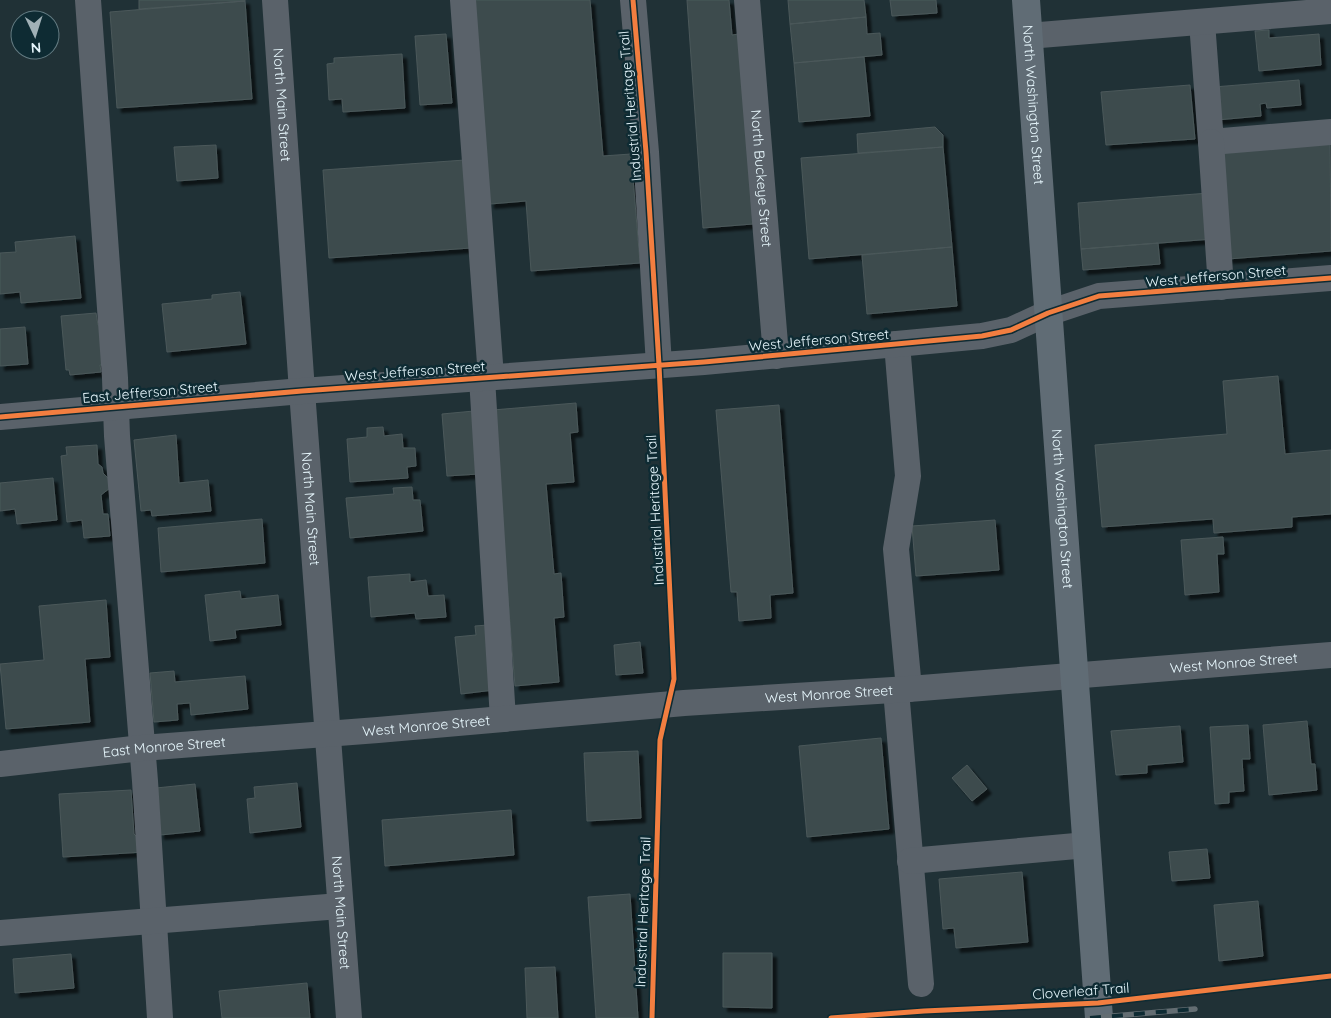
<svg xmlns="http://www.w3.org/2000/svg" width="1331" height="1018" font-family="Quicksand,sans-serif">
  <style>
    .building { fill: #3d4c4d; stroke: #4b585a; filter: url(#shadow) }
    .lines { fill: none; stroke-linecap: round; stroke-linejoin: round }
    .minor { stroke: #5a626a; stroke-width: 26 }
    .major { stroke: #606c75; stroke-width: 28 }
    .rail-casing { stroke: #636d72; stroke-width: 5.5 }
    .rail { stroke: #0e2b33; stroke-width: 4; stroke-dasharray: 11; stroke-linecap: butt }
    .cycleway-casing { stroke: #0e2b33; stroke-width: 8 }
    .cycleway { stroke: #f27e40; stroke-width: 5 }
    .labels { text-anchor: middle; stroke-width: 5; stroke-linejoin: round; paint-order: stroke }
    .street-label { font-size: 14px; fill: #e6f6fc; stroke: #0e2b33 }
  </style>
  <defs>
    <filter id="shadow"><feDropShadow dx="4.5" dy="4.5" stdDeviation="1" flood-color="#0009"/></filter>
  </defs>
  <rect width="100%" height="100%" fill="#203136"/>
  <!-- building -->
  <path class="building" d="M 139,0 L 245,0 L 245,1 L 139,9 Z
    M 474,0 L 590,0 L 603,156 L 631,154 L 640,263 L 531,271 L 526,201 L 490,204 Z
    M 687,0 L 729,0 L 732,35 L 739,34 L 753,224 L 703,228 Z
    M 788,0 L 864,0 L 866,17 L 790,24 Z
    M 890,0 L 936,0 L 937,13 L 892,16 Z
    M 245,1 L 252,99 L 117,108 L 110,12 Z
    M 866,17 L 867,34 L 880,33 L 882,55 L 794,63 L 790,24 Z
    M 1269,30 L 1269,38 L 1319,34 L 1321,65 L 1259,71 L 1255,31 Z
    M 446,34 L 452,103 L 420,105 L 415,36 Z
    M 402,54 L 405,108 L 343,112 L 342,99 L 329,100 L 327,64 L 334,63 L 334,58 Z
    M 864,57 L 870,116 L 799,122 L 794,63 Z
    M 1299,80 L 1301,105 L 1267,108 L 1266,103 L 1260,104 L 1261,116 L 1217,120 L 1214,87 Z
    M 1190,85 L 1195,139 L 1106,145 L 1101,92 Z
    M 935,127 L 943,135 L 943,147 L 858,153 L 857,134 Z
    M 1330,140 L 1331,251 L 1228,259 L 1220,149 Z
    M 216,145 L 218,178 L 177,181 L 174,147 Z
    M 943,147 L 952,247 L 809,259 L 801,158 Z
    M 465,160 L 471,248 L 329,258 L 323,170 Z
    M 1209,193 L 1213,239 L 1081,249 L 1078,203 Z
    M 75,236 L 81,298 L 21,303 L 20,292 L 0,294 L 0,253 L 16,252 L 15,242 Z
    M 1158,243 L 1160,264 L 1083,270 L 1081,249 Z
    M 952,247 L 957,306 L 867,314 L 862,255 Z
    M 240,292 L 246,344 L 167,352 L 162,304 L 212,299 L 212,295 Z
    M 96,313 L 98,325 L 100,325 L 104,365 L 100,365 L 101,372 L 70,375 L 69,370 L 66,370 L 61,316 Z
    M 25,327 L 28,364 L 0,366 L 0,329 Z
    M 1278,376 L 1285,454 L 1331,450 L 1331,514 L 1292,517 L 1292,527 L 1214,533 L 1213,519 L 1102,527 L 1095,445 L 1227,434 L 1223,381 Z
    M 576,403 L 578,432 L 570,433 L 574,482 L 546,484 L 554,574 L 561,573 L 564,617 L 554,618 L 559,682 L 515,686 L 493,410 Z
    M 779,405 L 793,593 L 770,595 L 771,618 L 739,621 L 737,592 L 731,592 L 716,410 Z
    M 474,411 L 479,474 L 447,476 L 442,414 Z
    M 383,427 L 384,436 L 402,434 L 403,448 L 415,448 L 416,466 L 407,467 L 408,478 L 350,482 L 347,439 L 367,437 L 367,428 Z
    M 176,435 L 179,483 L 208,480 L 211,511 L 152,516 L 151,510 L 141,511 L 134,440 Z
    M 97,445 L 98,464 L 102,467 L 103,473 L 109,479 L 110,488 L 101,495 L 103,514 L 108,514 L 110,536 L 84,538 L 82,520 L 67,522 L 61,456 L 67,455 L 66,447 Z
    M 53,478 L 57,520 L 17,524 L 15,509 L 0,511 L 0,483 Z
    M 412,487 L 413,500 L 420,500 L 423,531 L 350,538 L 346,498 L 394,494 L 393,488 Z
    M 262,519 L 265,563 L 161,572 L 158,528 Z
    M 995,520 L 999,570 L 916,576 L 912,526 Z
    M 1223,537 L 1224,554 L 1217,554 L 1219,592 L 1185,595 L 1181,540 Z
    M 410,574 L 410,582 L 426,580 L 428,596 L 444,595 L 446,617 L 416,619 L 415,613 L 371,617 L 368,577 Z
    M 240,591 L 241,599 L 278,595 L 281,625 L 235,630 L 236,638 L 210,641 L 205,595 Z
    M 106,600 L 110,657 L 85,659 L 90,722 L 6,729 L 0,664 L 44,660 L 39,606 Z
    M 488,625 L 494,690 L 461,694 L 455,637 L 476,635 L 475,626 Z
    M 640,642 L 643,673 L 616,675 L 614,645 Z
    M 174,671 L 175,682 L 245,676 L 248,709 L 191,715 L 190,703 L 177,704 L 178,720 L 154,722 L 150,673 Z
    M 1307,721 L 1311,764 L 1315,764 L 1317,790 L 1269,795 L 1263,725 Z
    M 1248,725 L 1250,759 L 1242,759 L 1244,791 L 1229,792 L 1229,803 L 1215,804 L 1210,727 Z
    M 1180,726 L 1183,762 L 1147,765 L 1147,773 L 1116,775 L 1111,731 Z
    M 881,738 L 889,829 L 807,837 L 799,746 Z
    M 638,751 L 641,818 L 587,821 L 584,753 Z
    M 967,765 L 987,789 L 972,801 L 952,778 Z
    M 297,783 L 301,827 L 250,833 L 247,799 L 255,798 L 254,787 Z
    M 195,784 L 200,831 L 160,835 L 156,788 Z
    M 131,790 L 134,834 L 143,843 L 144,852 L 63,857 L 59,794 Z
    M 511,810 L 514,855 L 385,866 L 382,820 Z
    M 1207,849 L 1210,878 L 1172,881 L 1169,852 Z
    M 1022,872 L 1028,942 L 956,948 L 954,928 L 943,929 L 939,879 Z
    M 630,894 L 638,1018 L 596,1018 L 588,897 Z
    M 1258,901 L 1263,956 L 1219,961 L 1214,905 Z
    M 723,953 L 772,953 L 772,1008 L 723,1007 Z
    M 71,954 L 74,988 L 15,993 L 13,959 Z
    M 555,967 L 558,1018 L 527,1018 L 525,968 Z
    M 307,983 L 310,1018 L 222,1018 L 219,991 Z"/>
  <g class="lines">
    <!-- minor -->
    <g class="minor">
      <path d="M 88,0 L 115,378 L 117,436 L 145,781 L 160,1018"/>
      <path id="s1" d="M 275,0 L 302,391 L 349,1018"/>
      <path d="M 463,0 L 491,377"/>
      <path d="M 633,0 L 646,152 L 659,365"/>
      <path id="s2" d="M 747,0 L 776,356"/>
      <path d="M 1202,22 L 1211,142 L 1331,132"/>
      <path d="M 1028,36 L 1331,11"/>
      <path d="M 1211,142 L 1221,287"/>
      <path d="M 897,344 L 908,476 L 896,549 L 909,689"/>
      <path d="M 482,378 L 503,719"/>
      <path d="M 0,417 L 302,391 L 704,362 L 982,336 L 1011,330 L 1048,313 L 1099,296 L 1331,278"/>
      <path d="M 896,690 L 921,984"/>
      <path id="s3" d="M 0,764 L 142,748 L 378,730 L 684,703 L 909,689 L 1331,655"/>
      <path d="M 910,861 L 1087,845"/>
      <path d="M 0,933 L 340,906"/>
    </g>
    <!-- major -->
    <path class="major" id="s4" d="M 1026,0 L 1099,1018"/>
    <defs>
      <path id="rail" d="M 1090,1018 L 1195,1009"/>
    </defs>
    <!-- rail casing -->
    <use href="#rail" class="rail-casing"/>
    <!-- rail -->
    <use href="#rail" class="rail"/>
    <defs>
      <path id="cycleway" d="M 633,0 L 646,152 L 659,365 L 674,679 L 660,740 L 652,1018
        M 0,417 L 302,391 L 704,362 L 982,336 L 1011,330 L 1048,313 L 1099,296 L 1331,278
        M 831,1018 L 924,1011 L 1098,1003 L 1331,976"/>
    </defs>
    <!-- cycleway casing -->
    <use href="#cycleway" class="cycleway-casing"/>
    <!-- cycleway -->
    <use href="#cycleway" class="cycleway"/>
  </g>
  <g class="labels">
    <!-- street labels -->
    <g class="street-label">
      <text dy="5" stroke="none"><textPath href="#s1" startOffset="105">North Main Street</textPath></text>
      <text dy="5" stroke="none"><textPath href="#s4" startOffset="105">North Washington Street</textPath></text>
      <text transform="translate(630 106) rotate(-95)" y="5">Industrial Heritage Trail</text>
      <text dy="5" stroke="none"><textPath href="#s2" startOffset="179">North Buckeye Street</textPath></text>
      <text transform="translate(1216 276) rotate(-5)" y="5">West Jefferson Street</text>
      <text transform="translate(819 340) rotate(-5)" y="5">West Jefferson Street</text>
      <text transform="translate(415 371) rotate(-4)" y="5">West Jefferson Street</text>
      <text transform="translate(150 392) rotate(-5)" y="5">East Jefferson Street</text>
      <text dy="5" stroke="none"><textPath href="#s1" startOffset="510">North Main Street</textPath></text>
      <text dy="5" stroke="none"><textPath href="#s4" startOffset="510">North Washington Street</textPath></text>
      <text transform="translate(655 510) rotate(-93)" y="5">Industrial Heritage Trail</text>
      <text dy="5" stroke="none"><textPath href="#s3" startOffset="1238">West Monroe Street</textPath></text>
      <text dy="5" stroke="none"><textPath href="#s3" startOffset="832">West Monroe Street</textPath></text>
      <text dy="5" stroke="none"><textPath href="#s3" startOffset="428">West Monroe Street</textPath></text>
      <text dy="5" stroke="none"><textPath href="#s3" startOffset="165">East Monroe Street</textPath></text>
      <text transform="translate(643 912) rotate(-88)" y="5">Industrial Heritage Trail</text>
      <text dy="5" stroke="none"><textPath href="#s1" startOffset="915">North Main Street</textPath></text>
      <text transform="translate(1081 991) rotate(-4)" y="5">Cloverleaf Trail</text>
    </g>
  </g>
  <!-- north arrow -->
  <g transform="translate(35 35) rotate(176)"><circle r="24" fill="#0e2b33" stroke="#647c83"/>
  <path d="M0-4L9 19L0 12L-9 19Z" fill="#a1b1b7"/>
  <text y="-8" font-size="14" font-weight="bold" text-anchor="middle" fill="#e6f6fc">N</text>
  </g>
</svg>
